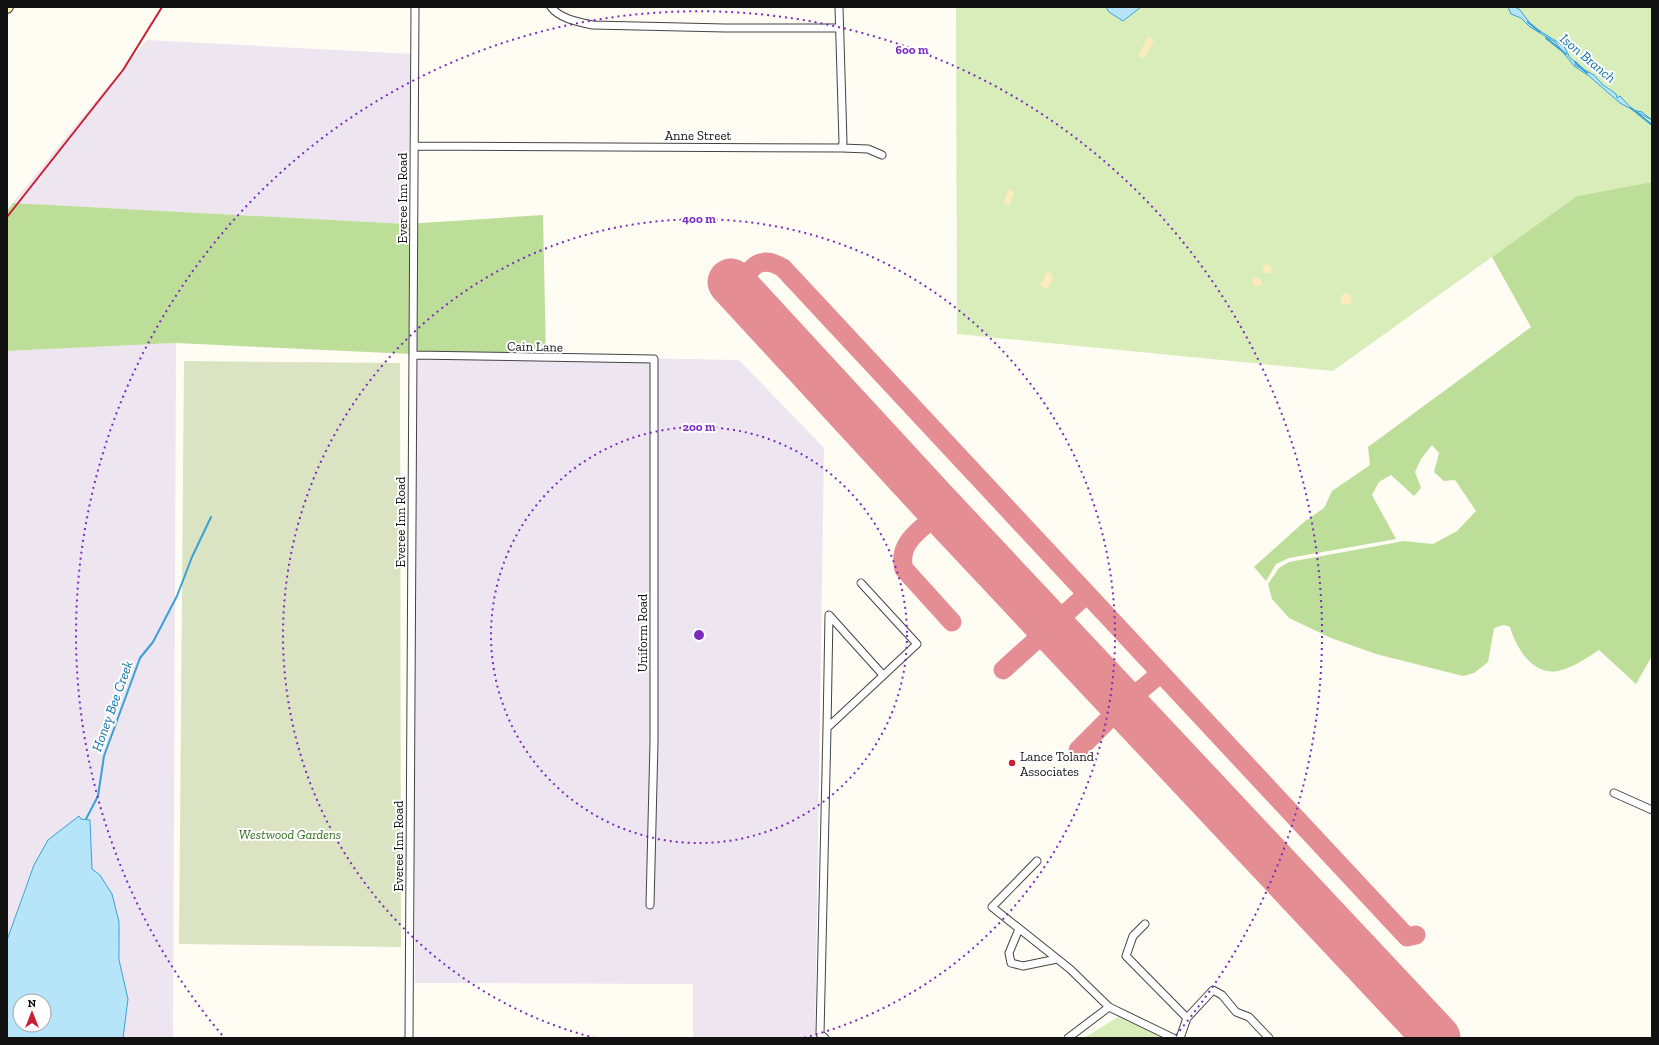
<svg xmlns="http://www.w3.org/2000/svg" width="1659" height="1045" font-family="'Zilla Slab',serif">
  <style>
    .industrial { fill: #ede5ef }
    .green { fill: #d8edba }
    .forest { fill: #bdde99 }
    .sand { fill: #fdebbe }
    .cemetery { fill: #dbe4c2 }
    .water { fill: #b6e5fa; stroke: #38a1d5; fill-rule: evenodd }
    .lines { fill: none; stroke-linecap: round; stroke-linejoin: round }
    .stream { stroke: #38a1d5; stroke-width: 2 }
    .taxiway { stroke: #e48e94; stroke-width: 19 }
    .runway { stroke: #e48e94; stroke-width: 47 }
    .street-casing { stroke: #444; stroke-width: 9 }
    .secondary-casing { stroke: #333; stroke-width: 12 }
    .street { stroke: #fff; stroke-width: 7 }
    .secondary { stroke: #fff1af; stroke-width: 10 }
    .rail { stroke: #ca1f33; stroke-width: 2 }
    .ring { fill: none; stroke: #7b2cbf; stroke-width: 2; stroke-dasharray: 2 4 }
    .poi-dot { fill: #ca1f33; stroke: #fff; stroke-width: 1.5 }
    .labels { text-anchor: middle; stroke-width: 4; stroke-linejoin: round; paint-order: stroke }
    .street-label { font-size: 13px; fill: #111; stroke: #fff }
    .poi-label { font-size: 13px; fill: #111; stroke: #fff; text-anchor: start }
    .park-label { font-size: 13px; font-style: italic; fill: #326d1c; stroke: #fff }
    .water-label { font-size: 14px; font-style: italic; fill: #1173ab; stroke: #fff }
    .centre { fill: #7b2cbf; stroke: #fff; stroke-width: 2 }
    .ring-label { font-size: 12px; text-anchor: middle; font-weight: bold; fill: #7b2cbf; stroke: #fff; stroke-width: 4; stroke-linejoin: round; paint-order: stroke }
  </style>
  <rect width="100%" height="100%" fill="#fffcf4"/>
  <!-- industrial -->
  <path class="industrial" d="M 147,40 L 412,54 L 407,224 L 13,203 L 83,116 Z
    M 176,343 L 173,1038 L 123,1038 L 119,941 L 102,892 L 92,870 L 91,821 L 78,819 L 46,842 L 26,885 L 7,939 L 7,351 Z
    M 411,354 L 739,360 L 824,448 L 815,1038 L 693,1038 L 693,984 L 415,983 Z"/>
  <!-- green -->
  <path class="green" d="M 956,7 L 1652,7 L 1652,182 L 1577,196 L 1333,371 L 957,334 Z
    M 1118,1017 L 1165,1038 L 1084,1038 Z"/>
  <!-- forest -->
  <path class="forest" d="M 1652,182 L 1652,656 L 1636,684 L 1599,650 C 1587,658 1572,668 1558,671 C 1532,676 1516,647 1510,627 L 1504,625 L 1494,628 L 1488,662 L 1474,673 L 1463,676 L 1376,654 L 1331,638 L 1289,618 L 1272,599 L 1268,584 L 1279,568 L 1289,562 L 1404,541 L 1433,544 L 1457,531 L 1476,511 L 1455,480 L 1444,481 L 1434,472 L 1439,453 L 1432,445 L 1421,459 L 1415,472 L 1421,488 L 1414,496 L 1391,475 L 1379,482 L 1372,495 L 1396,539 L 1289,558 L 1276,564 L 1266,581 L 1254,567 L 1304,522 L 1324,508 L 1332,491 L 1370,465 L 1368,447 L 1531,327 L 1492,257 L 1577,196 Z
    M 13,203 L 407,224 L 543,215 L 546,356 L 411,354 L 176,343 L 7,351 L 7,211 Z"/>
  <!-- sand -->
  <path class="sand" d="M 1148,37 L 1154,40 L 1145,57 L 1141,58 L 1139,54 Z
    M 1011,189 L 1014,193 L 1009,205 L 1006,206 L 1004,203 L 1007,192 Z
    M1262.5 269a4.5 4.5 0 1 1 9 0a4.5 4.5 0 1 1-9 0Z
    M 1050,272 L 1053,277 L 1048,288 L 1044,289 L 1040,283 L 1044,281 L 1045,274 Z
    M1252.5 282a4.5 4.5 0 1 1 9 0a4.5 4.5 0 1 1-9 0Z
    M1340.5 299a5.5 5.5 0 1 1 11 0a5.5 5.5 0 1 1-11 0Z"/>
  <!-- cemetery -->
  <path class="cemetery" d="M 184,361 L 400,363 L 401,947 L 179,944 Z"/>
  <!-- water -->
  <path class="water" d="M 1106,7 L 1141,7 L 1123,21 L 1109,12 Z
    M 1508,7 L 1515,7 L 1520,10 L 1532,26 L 1564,46 L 1570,58 L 1577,63 L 1575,65 L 1577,66 L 1594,75 L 1602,84 L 1616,94 L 1617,98 L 1620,96 L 1633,110 L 1642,112 L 1652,120 L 1620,103 L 1589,76 L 1574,66 L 1555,42 L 1530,27 L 1521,18 L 1511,14 Z
    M 79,816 L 81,819 L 90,820 L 92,869 L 100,875 L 112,894 L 119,922 L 119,960 L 128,999 L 123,1038 L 7,1038 L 7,940 L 34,865 L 48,840 ZM 20,1001 L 44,1001 L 44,1025 L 20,1025 Z"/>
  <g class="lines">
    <!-- stream -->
    <path class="stream" d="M 1528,22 L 1540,32
      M 1546,38 L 1566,54
      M 1575,62 L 1587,73
      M 1631,108 L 1652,125
      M 86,819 L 98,796 L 104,756 L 140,658 L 153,642 L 177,596 L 192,557 L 211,517"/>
    <!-- taxiway -->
    <path class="taxiway" d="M 739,291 C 748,269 758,253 783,268 L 1407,937 L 1416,935
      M 942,511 C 924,527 896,542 904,569 L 952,622
      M 1003,670 L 1087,594
      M 1078,750 L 1124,704 L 1161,673"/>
    <!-- runway -->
    <path class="runway" d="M 731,282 L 931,499 L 1437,1038"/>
    <defs>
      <path id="street" d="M 551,7 C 560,19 579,22 593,25 L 725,28 L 839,28
        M 839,7 L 843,142 L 842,148
        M 414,146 L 842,148 L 868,149 L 882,155
        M 413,355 L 654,359 L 654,742 L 650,905
        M 827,728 L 829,615 L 883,675
        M 1614,793 L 1652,810
        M 1037,861 L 992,907 L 1070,969 L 1109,1007
        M 1145,924 L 1133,936 L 1126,956 L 1187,1018
        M 1019,929 L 1009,953 L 1011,963 L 1023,966 L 1057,959
        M 409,1038 L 415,7
        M 825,1038 L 820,1034 L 827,728 L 917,644 L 861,583
        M 1068,1038 L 1109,1007 L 1173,1038
        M 1180,1038 L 1187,1018 L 1213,990 L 1222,995 L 1236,1012 L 1249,1017 L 1269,1038"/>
      <path id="secondary" d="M 7,8 L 8,7"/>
    </defs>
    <!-- street casing -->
    <use href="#street" class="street-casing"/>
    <!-- secondary casing -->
    <use href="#secondary" class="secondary-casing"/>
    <!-- street -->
    <use href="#street" class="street"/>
    <!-- secondary -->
    <use href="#secondary" class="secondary"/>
    <!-- rail -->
    <path class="rail" d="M 7,217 L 123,70 L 162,7"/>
  </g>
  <!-- distance rings -->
  <g class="ring">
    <circle cx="699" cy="635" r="208"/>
    <path d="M595 1038A416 416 0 1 1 803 1038"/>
    <path d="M222 1035A623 623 0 1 1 1176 1035"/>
  </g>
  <!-- markers -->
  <circle class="poi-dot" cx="1012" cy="763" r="4"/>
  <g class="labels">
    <!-- street labels -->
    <g class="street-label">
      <text x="698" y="140">Anne Street</text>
      <text transform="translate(402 198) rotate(-90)" y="5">Everee Inn Road</text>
      <text transform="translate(535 346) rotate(1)" y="5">Cain Lane</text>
      <text transform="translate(400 522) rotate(-90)" y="5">Everee Inn Road</text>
      <text transform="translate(642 633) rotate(-90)" y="5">Uniform Road</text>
      <text transform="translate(398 846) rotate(-90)" y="5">Everee Inn Road</text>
    </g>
    <!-- poi labels -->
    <g class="poi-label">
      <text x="1020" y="761">Lance Toland<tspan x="1020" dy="15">Associates</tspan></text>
    </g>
    <!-- park labels -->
    <g class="park-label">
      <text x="290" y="839">Westwood Gardens</text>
    </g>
    <!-- water labels -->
    <g class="water-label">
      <text transform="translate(1588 58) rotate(40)" y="5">Ison Branch</text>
      <text transform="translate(112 706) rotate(-70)" y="5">Honey Bee Creek</text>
    </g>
  </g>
  <circle cx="699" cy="635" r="6" class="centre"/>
  <g class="ring-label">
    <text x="912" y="54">600 m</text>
    <text x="699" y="223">400 m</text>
    <text x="699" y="431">200 m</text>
  </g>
  <!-- border -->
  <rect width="1659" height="1045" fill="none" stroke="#111111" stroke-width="16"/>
  <!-- north arrow -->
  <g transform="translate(32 1013)"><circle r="19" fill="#ffffff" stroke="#a0a0a0"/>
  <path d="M0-3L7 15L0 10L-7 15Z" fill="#ca1f33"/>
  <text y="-6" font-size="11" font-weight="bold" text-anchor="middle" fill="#111111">N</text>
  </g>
</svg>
